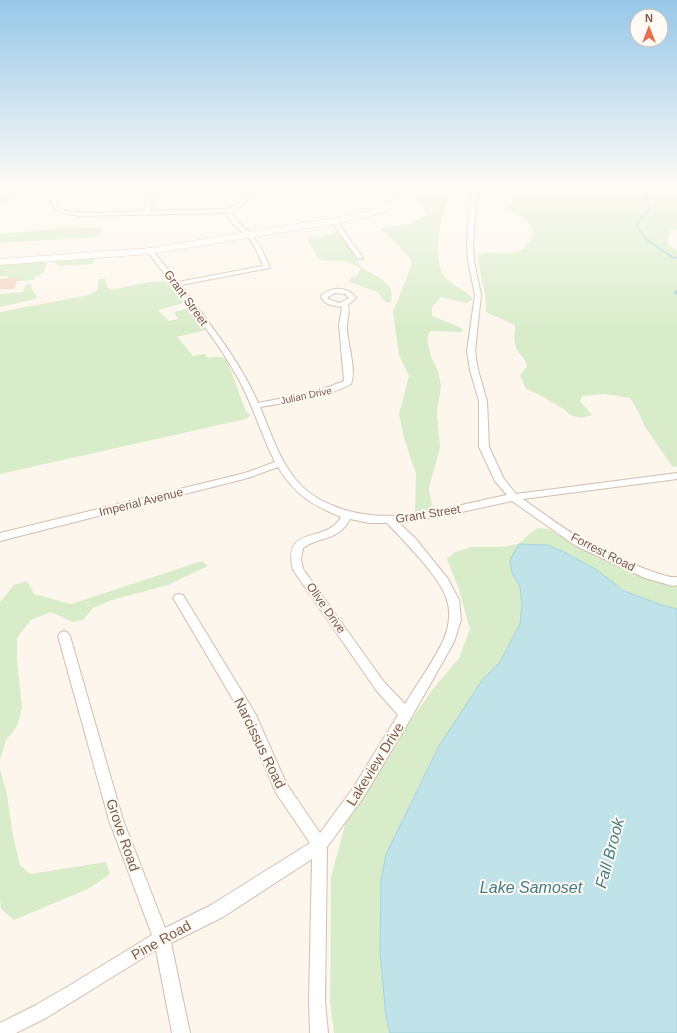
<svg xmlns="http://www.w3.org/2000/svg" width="677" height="1033" font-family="Arial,sans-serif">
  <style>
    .green { fill: #d8ecc9 }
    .water { fill: #bfe3e8; stroke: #a5d3da }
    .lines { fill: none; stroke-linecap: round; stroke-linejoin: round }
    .stream-far1 { stroke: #a5d3da; stroke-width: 2 }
    .stream { stroke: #a5d3da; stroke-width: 2.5 }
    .building { fill: #f3d5c3 }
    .street-casing { stroke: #d1beb0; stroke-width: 2 }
    .secondary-casing { stroke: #d6c0b0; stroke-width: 1 }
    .street { fill: #fff; fill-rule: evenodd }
    .secondary { fill: #fff; fill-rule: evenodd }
    .labels { text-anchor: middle; stroke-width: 4; stroke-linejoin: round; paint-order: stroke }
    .far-street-label { font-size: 10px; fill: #7a5c4d; stroke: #fffaf3 }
    .street-label { font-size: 12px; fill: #7a5c4d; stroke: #fffaf3 }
    .near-street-label { font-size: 14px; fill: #7a5c4d; stroke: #fffaf3 }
    .near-water-label { font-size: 16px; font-style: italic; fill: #437c86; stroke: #fffaf3 }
  </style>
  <rect width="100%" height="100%" fill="#fdf6ec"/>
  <!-- green -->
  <path class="green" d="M 0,187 L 23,187 L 10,201 L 0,207 Z
    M 305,187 L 394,187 L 397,188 L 399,191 L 396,196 L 381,192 L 357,191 L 328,194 L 321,193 L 300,194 L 304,189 Z
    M 428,187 L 465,187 L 450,194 C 441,214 430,261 446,278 C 453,287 466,289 473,299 L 467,303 L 441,297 L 432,307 L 432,316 L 461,328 L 463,332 L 430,331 L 427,340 L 431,357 L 438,371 L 441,386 L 437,412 L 440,447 L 429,488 L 432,505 L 428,510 L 415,512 L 416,474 L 404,438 L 399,414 L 409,376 L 399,355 L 393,312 L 412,264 L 410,258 L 381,228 C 397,226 413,224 427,215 C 424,208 418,204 415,197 L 416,193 L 426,190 Z
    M 487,187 L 677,187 L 677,231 L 671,230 L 667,240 L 669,246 L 677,250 L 677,467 L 672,466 L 645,427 L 639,413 L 630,398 L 605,394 L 582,396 L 580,401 L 592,415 L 581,418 L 570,415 L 565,410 L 540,395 L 526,389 L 520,376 L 527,366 C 525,356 518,355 516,347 C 513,340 515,332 515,325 L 486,312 C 487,290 479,276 478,255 C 493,250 512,257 525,248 L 526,244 L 531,240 L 534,231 L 527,221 L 521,216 L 503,209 L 511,204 L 513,198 L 499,191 Z
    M 95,227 L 103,229 L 103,231 L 97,237 L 0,243 L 0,234 L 53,229 Z
    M 334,233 L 340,233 L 361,267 C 373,276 399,282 390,303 L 385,302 L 378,292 L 349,282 L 351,278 L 358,275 L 360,268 C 354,265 349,262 342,261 C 334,260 326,263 319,259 L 307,239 Z
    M 95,257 L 93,264 L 60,266 L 55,264 L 56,261 Z
    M 47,261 L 44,272 L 35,277 L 34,280 L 17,281 L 18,278 L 7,279 L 8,276 L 0,276 L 0,263 Z
    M 98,279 L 106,279 L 107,287 L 111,290 L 148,282 L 170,281 L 184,303 L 158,310 L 169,321 L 178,319 L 174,312 L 189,308 L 206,330 L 177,337 L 193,356 L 205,354 L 208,358 C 215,356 221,356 227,360 L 246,412 L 251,415 L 246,419 L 0,474 L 0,312 L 89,295 L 98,290 Z
    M 26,284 L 32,285 L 31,288 L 36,295 L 36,299 L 0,307 L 0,294 L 23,292 Z
    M 538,528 L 548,529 L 601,559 L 648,579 L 677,585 L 677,609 C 659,605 640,599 624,590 C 596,574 571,548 537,544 L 512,573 L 520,587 L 522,606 L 520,624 L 500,662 L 483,679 L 439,746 L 412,800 L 381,881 L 380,952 L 386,1017 L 390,1033 L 334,1033 L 330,1002 L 331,877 L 346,821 L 400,736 L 433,689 L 459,658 L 470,629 L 458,587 L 447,559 L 455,552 L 472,547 L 500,547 L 519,544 L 530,533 Z
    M 202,561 L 208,566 L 168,585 L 112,600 L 93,608 L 83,620 L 73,622 L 51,612 L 31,620 L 17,638 L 17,660 L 22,708 L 17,726 L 6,740 L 0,760 L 0,602 L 14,585 L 27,581 L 34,594 L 71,604 Z
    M 0,769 L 7,795 L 13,836 L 20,865 L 30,874 L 106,862 L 110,874 L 88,889 L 14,920 L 1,909 L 0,899 Z"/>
  <!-- water -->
  <path class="water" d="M 519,544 L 548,545 L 566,553 L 597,570 L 624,591 L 662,605 L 677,609 L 677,1033 L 390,1033 L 386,1017 L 380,952 L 381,881 L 386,854 L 439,746 L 483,679 L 500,662 L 520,624 L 522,606 L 520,587 L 512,573 L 510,560 Z"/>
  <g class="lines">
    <!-- stream-far1 -->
    <path class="stream-far1" d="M 639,187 L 644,190 L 650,209 L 636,224 L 646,239 L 672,257 L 677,258"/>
    <!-- stream -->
    <path class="stream" d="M 677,291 L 675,293 L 677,294"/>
  </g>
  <!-- building -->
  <path class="building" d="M 18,278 L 14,289 L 0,289 L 0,279 Z"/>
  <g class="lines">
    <defs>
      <path id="street" d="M 59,187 L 65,187 L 56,201 C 57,204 58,207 61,209 C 75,216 126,211 144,211 L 152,187 L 158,187 L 150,211 L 228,209 L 241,201 L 248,187 L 254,187 L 248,200 L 232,212 C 237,225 245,226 253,236 C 260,245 265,256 270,267 L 269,268 L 181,285 C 208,323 240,360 258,403 L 315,392 L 344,381 L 339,325 L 342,307 C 334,306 323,305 321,296 C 332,286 347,286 356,298 L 348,305 C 350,313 347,319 347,327 C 347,343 357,370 351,384 C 324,399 291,401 260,407 C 270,431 278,456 293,476 C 303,490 318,500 334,506 C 390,529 450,506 507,495 L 495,481 L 479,447 L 479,401 L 470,370 L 467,351 L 475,295 L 468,261 L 467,243 L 470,206 L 474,187 L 480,187 L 476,206 L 473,243 L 474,261 L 481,295 L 475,351 L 478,370 L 487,401 L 489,447 L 504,479 L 516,494 L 677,473 L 677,479 L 523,499 C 543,513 563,529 584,540 C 599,549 663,580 677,577 L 677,585 L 673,586 L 645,578 L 576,546 L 512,501 L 443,516 L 399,523 L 415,538 L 448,579 L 459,600 L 461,620 L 454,642 L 411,718 L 363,798 L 327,847 L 325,1001 L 328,1033 L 310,1033 L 309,1001 L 312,859 L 223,917 L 171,943 L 190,1033 L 172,1033 L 156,950 L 46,1018 L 16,1033 L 0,1033 L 0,1023 L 34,1006 L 72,984 L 152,935 L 109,820 L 58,636 L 60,633 L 64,631 L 68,633 L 70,636 L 123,820 L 165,928 L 211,905 L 310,843 L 276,793 L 245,720 L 175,601 L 173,598 L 175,595 L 179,594 L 183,595 L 255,713 L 286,783 L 320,833 L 353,788 L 398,715 L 376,690 L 293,570 C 282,523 326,545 341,517 C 312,505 295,495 278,467 L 248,478 L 0,541 L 0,533 L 245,473 L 275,462 C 261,434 253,405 238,378 C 213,333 178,292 147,251 L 152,250 L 178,282 L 263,266 C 259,256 255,245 248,237 C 239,228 231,225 227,213 L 78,216 L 57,211 L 50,201 ZM 335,293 L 345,294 L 349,298 L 340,303 L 328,299 L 328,297 ZM 350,519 L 370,523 L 387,523 C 404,541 441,578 447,600 C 451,612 449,627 444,639 C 434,661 418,682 405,704 L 384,682 L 303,569 L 301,559 L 303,548 C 321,535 338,542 350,519 Z
        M 332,220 L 336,220 L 363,258 L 362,259 L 358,259 L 331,221 Z"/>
      <path id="secondary" d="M 398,187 L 406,187 L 406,194 L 404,198 L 393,208 L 375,215 L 334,224 L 150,254 L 0,265 L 0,259 L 150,248 L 334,218 L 370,211 L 387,204 L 397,197 Z"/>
    </defs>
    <!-- street casing -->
    <use href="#street" class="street-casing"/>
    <!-- secondary casing -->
    <use href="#secondary" class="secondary-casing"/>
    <!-- street -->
    <use href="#street" class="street"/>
    <!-- secondary -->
    <use href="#secondary" class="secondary"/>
  </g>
  <!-- sky -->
  <linearGradient id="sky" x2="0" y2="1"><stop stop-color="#97c7e8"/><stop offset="0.56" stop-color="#fefbf6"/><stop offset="1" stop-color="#fefbf6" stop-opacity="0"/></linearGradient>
  <rect width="677" height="332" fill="url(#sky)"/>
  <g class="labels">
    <!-- far-street labels -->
    <g class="far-street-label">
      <text transform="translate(306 395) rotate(-12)" y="4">Julian Drive</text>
    </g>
    <!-- street labels -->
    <g class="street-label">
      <text transform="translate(186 298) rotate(54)" y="4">Grant Street</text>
      <text transform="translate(141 502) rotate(-14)" y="4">Imperial Avenue</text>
      <text transform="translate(428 514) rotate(-9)" y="4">Grant Street</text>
      <text transform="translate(603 552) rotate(27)" y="4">Forrest Road</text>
      <text transform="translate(326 608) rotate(55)" y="4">Olive Drive</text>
    </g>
    <!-- near-street labels -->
    <g class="near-street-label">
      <text transform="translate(260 743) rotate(64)" y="5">Narcissus Road</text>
      <text transform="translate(375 764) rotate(-58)" y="5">Lakeview Drive</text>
      <text transform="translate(123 835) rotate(71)" y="5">Grove Road</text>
      <text transform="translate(161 940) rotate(-29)" y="5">Pine Road</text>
    </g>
    <!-- near-water labels -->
    <g class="near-water-label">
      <text transform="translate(609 853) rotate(-75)" y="6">Fall Brook</text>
      <text x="531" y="893">Lake Samoset</text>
    </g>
  </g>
  <!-- north arrow -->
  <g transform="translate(649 28)"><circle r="19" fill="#fffaf3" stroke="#cabbb1"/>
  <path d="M0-3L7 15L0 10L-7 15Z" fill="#e76f51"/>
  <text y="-6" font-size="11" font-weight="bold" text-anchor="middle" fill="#7a5c4d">N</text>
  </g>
</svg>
